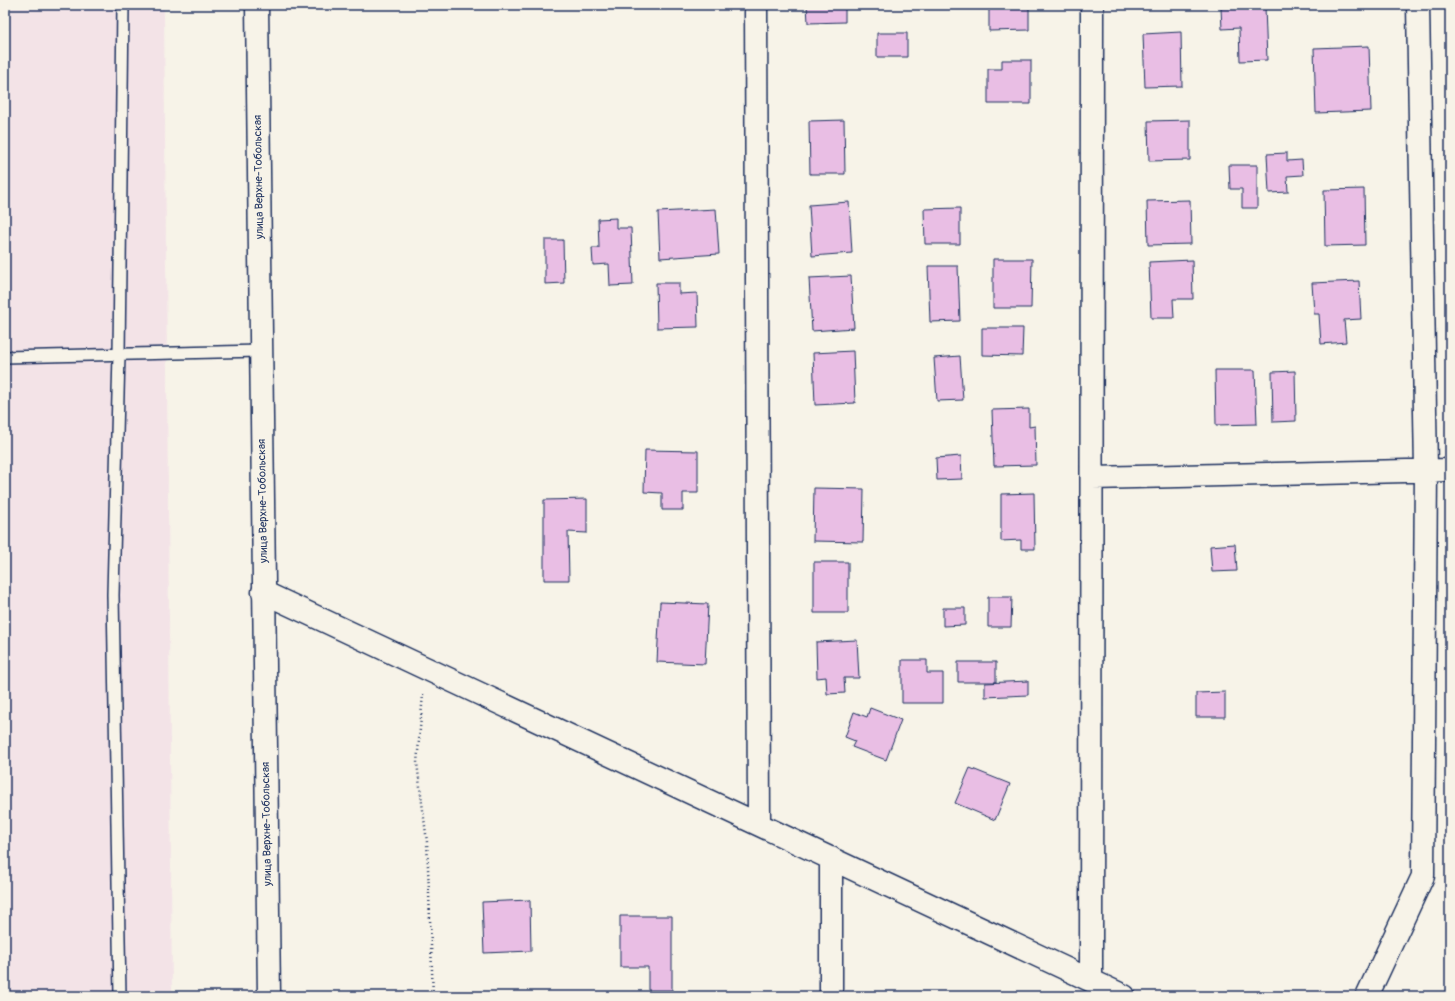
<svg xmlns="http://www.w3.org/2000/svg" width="1455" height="1001" font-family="Pangolin,sans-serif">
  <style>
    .built { fill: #f3e3e7 }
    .building { fill: #e9bee4; stroke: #1b2f5e }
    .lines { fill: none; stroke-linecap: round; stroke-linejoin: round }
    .service-casing { stroke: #1b2f5e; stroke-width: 14 }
    .minor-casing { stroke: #1b2f5e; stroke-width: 25 }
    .tertiary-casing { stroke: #1b2f5e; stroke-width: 25 }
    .path { stroke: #1b2f5e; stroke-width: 2.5; stroke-dasharray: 1 3; stroke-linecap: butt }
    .service { stroke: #f7f3e8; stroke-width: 11 }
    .minor { stroke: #f7f3e8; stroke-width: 22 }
    .tertiary { stroke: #f7f3e8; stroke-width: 22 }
    .labels { text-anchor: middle; stroke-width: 4; stroke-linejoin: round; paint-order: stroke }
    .street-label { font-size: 11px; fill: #1b2f5e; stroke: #f7f3e8 }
  </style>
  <rect width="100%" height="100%" fill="#f7f3e8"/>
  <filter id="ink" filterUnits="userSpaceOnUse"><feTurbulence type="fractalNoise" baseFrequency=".025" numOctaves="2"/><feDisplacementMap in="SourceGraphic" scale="8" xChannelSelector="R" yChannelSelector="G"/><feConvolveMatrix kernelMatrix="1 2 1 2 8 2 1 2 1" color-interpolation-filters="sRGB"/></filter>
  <g filter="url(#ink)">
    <!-- built -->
    <path class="built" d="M 5,5 L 164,5 L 172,996 L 5,996 Z"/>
    <!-- building -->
    <path class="building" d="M 807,5 L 845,5 L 845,22 L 808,23 Z
      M 989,5 L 1029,5 L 1029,30 L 989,31 Z
      M 1447,5 L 1450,5 L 1450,19 L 1447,19 Z
      M 1265,7 L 1267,60 L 1240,61 L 1239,28 L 1222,29 L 1221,8 Z
      M 1181,32 L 1182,86 L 1145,87 L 1143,34 Z
      M 877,33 L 907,33 L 907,57 L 877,57 Z
      M 1369,46 L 1371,111 L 1316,113 L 1314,48 Z
      M 1002,60 L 1031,60 L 1031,104 L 988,104 L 988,69 L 1002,69 Z
      M 844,120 L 845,174 L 810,174 L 809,121 Z
      M 1190,120 L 1190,160 L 1149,161 L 1148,121 Z
      M 1287,153 L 1287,161 L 1302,160 L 1303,175 L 1287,176 L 1288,192 L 1269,193 L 1267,154 Z
      M 1229,165 L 1257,165 L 1257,208 L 1242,208 L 1242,189 L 1230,189 Z
      M 1364,189 L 1365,245 L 1325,246 L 1324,190 Z
      M 1190,200 L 1191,244 L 1148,245 L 1147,201 Z
      M 849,202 L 852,253 L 812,256 L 809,205 Z
      M 960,208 L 960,244 L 925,244 L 924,209 Z
      M 716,209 L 719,254 L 660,258 L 658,212 Z
      M 616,218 L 616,228 L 631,228 L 633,285 L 610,286 L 609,264 L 593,265 L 592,248 L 599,248 L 598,219 Z
      M 545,240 L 563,240 L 564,283 L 545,284 Z
      M 993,259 L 1032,259 L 1031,308 L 993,308 Z
      M 1192,260 L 1193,299 L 1173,299 L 1174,318 L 1151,318 L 1149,262 Z
      M 928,266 L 958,266 L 960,321 L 930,322 Z
      M 851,276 L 854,328 L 812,331 L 809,278 Z
      M 1359,281 L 1361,319 L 1344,320 L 1346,342 L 1321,344 L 1319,314 L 1314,314 L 1312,283 Z
      M 656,283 L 679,283 L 679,294 L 697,293 L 698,327 L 657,328 Z
      M 982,328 L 1023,328 L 1022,356 L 982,355 Z
      M 853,351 L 855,403 L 815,405 L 813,353 Z
      M 960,356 L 963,400 L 937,401 L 934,358 Z
      M 1215,370 L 1255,370 L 1257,424 L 1216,425 Z
      M 1295,371 L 1296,421 L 1273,422 L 1272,372 Z
      M 1029,409 L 1029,427 L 1035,426 L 1036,465 L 994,466 L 992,410 Z
      M 645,450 L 698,451 L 698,493 L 683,493 L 683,510 L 662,510 L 662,493 L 644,492 Z
      M 961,456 L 962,479 L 937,480 L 936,458 Z
      M 814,488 L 864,489 L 863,542 L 813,541 Z
      M 1034,493 L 1035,549 L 1021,549 L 1021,540 L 1001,541 L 1001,494 Z
      M 587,499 L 587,533 L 568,532 L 569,580 L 544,580 L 544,500 Z
      M 1235,544 L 1237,571 L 1212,572 L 1210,546 Z
      M 814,562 L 848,562 L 848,613 L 814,613 Z
      M 988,597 L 1012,597 L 1011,627 L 988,627 Z
      M 660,602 L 708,604 L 705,664 L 657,662 Z
      M 943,608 L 965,608 L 965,625 L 943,626 Z
      M 857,640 L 859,678 L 844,678 L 845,693 L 827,694 L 826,677 L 817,678 L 816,642 Z
      M 902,660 L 927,660 L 927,673 L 943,673 L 943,703 L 902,703 Z
      M 958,662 L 996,662 L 996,682 L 958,682 Z
      M 1028,681 L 1028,695 L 985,697 L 985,683 Z
      M 1225,692 L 1225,717 L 1196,717 L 1196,693 Z
      M 870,708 L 901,720 L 886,760 L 852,747 L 855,741 L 845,737 L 854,712 L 867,717 Z
      M 970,768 L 1010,784 L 995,820 L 955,803 Z
      M 530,900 L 531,951 L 484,953 L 482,902 Z
      M 620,916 L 672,916 L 672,990 L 648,990 L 648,967 L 620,967 Z"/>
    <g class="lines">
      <defs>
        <path id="service" d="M 5,357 L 260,351
          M 120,996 L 113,595 L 119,354 L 123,5"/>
        <path id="minor" d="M 756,5 L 759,824
          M 1092,478 L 1450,470
          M 263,592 L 1124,996
          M 831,858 L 831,996
          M 1091,980 L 1092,5
          M 1367,996 L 1423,876 L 1426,470 L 1418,5"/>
        <path id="tertiary" d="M 257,5 L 269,996"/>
      </defs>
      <!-- service casing -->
      <use href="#service" class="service-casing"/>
      <!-- minor casing -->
      <use href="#minor" class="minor-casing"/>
      <!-- tertiary casing -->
      <use href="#tertiary" class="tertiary-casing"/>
      <!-- path -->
      <path class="path" d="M 423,694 L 417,763 L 427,842 L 433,996"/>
      <!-- service -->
      <use href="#service" class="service"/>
      <!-- minor -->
      <use href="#minor" class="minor"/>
      <!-- tertiary -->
      <use href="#tertiary" class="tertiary"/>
    </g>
  </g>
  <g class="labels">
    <!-- street labels -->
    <g class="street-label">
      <text transform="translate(258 177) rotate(-91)" y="4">улица Верхне-Тобольская</text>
      <text transform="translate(262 501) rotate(-91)" y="4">улица Верхне-Тобольская</text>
      <text transform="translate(266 824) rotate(-91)" y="4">улица Верхне-Тобольская</text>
    </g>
  </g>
  <!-- margin -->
  <rect width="1455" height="1001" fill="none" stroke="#f7f3e8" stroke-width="20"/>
  <rect x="10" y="10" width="1435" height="981" fill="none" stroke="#1b2f5e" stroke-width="1.5" filter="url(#ink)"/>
</svg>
